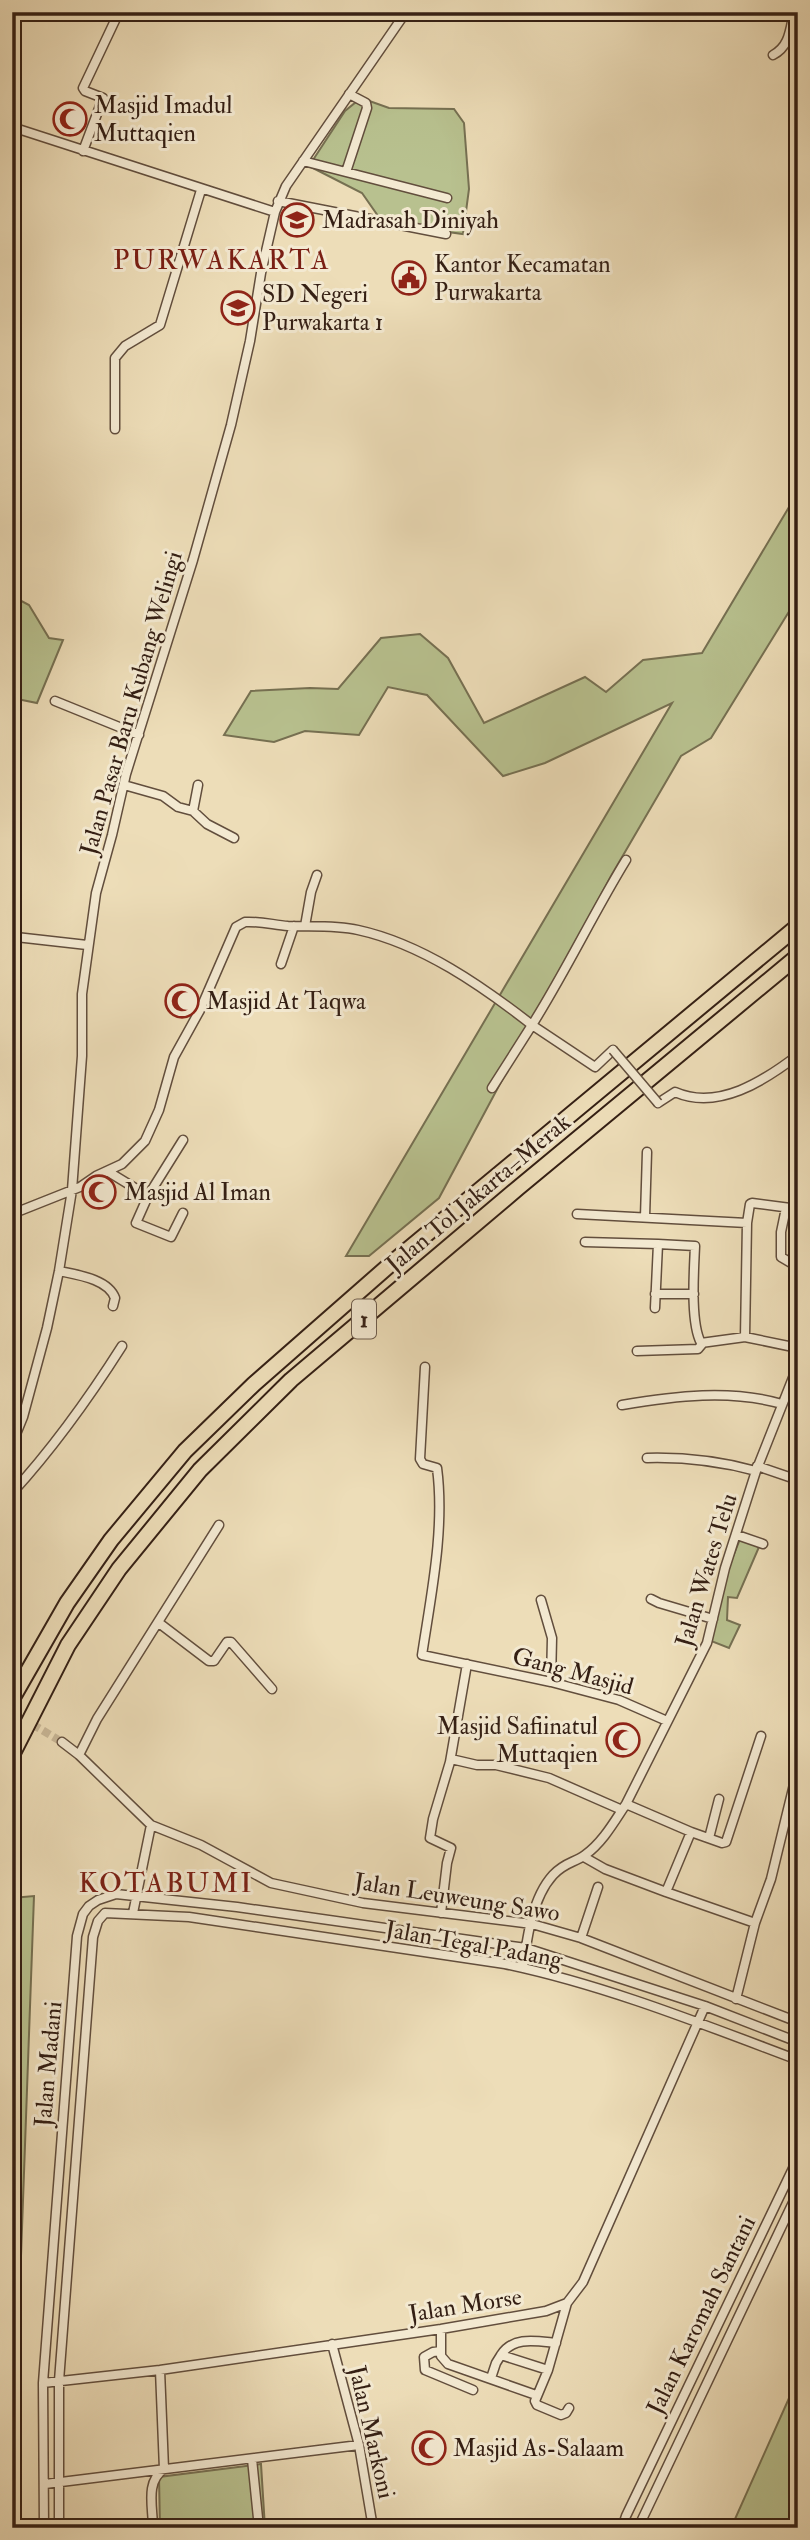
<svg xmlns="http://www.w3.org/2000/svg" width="810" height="2540" font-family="'IM FELL Double Pica',serif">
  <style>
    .green { fill: #b8c18f; stroke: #767052; stroke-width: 2 }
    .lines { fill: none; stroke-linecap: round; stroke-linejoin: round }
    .street-tunnel { stroke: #c8b797; stroke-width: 8; stroke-dasharray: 8 4; stroke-linecap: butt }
    .street-casing { stroke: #624e3d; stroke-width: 11 }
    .highway-casing { stroke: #341f14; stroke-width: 18 }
    .street { stroke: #f3e9d1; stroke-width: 8 }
    .highway { stroke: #edddb8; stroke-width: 14 }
    .street-bridge-casing { stroke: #624e3d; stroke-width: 11; stroke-linecap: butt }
    .street-bridge { stroke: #f3e9d1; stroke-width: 8 }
    .labels { text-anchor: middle; stroke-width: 6; stroke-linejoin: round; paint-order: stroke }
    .shield { fill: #f3e9d1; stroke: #6d5c4d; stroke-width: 2 }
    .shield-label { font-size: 23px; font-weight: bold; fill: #341f14 }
    .poi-label { font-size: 24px; fill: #341f14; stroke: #f3e9d1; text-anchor: start }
    .street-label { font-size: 24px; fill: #341f14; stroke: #f3e9d1 }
    .quarter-label { font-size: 28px; letter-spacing: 2px; fill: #7a1f14; stroke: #f3e9d1 }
  </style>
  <rect width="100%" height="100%" fill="#edddb8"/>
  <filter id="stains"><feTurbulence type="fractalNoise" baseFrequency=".00286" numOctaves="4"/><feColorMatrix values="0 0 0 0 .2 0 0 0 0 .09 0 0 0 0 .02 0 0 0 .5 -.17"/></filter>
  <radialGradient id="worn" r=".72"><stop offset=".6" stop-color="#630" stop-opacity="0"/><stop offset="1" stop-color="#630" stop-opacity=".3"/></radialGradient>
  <!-- green -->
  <path class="green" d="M 361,98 L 389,108 L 454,109 L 464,123 L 469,189 L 463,234 L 383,223 L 362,193 L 309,166 L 345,111 Z
    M 798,492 L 798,597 L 711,738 L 681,756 L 611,876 L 439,1198 L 369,1256 L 346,1256 L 672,703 L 545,763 L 503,776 L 427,695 L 388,687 L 359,735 L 305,731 L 274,742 L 224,735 L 251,691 L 310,688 L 338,689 L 381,638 L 420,634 L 448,658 L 484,723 L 585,677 L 606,692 L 643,660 L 702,653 Z
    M 12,596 L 29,605 L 49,638 L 63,640 L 37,703 L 12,698 Z
    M 740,1539 L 759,1547 L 737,1598 L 728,1597 L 727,1620 L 740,1625 L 729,1648 L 711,1641 L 727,1571 Z
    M 34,1896 L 12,2505 L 12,1898 Z
    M 798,2378 L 798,2528 L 731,2528 Z
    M 261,2464 L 265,2528 L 160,2528 L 159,2477 Z"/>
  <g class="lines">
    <!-- street-tunnel -->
    <path class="street-tunnel" d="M 12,1712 L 62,1742"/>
    <defs>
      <path id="street" d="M 773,55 C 790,46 790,29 794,12
        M 12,127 L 275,212
        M 83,151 L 103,98 L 85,91 L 83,88 L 119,12
        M 303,161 L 447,198
        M 346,172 L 367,108 L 366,103 L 349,94
        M 278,201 L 446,234
        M 115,429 L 115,358 L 125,346 L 160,325 L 201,190
        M 55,701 L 139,735
        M 124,785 L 163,796 L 178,807 L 193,811 L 198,785
        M 193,811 L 207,824 L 234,838
        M 305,926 L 311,892 L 317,875
        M 16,937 L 87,945
        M 281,964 L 294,926
        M 613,1050 L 595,1067 L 532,1025 C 566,971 593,914 626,860
        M 658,1103 L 675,1092 C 718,1111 764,1081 798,1055
        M 107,1171 L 148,1196 L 136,1223 L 171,1237 L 183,1213
        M 148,1196 L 183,1140
        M 786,1208 L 781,1232 L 781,1257 L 798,1267
        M 12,1214 L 80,1187 L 96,1176 L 122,1164 L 145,1141 L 159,1110 L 174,1057 L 200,1010 L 236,927 L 245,922 C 260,921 274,925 288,926 C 311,927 335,925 358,930 C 422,944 482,986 532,1025 L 492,1088
        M 577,1214 L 747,1223
        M 645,1217 L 647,1152
        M 585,1242 L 658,1244
        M 59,1271 C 78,1275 108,1279 115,1298 L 113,1306
        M 655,1294 L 694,1294
        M 655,1308 L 658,1244 L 695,1246 C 694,1270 690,1322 701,1343 L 745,1337 L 798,1348
        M 745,1337 L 747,1223 L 750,1204 L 752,1203 L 798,1209
        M 637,1351 L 698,1349 L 703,1343
        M 425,1367 L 420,1459 L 423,1464 L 437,1468 C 445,1529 431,1595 422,1655 L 551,1682 L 619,1700 L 667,1721
        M 622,1405 C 675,1396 730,1389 782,1404
        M 12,1444 L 23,1417 L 47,1328 L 59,1271 L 72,1190 L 82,1056 L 82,994 L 96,893 L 112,835 L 126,774 L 193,560 L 231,425 L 250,341 L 261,273 L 275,212 L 286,186 L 406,12
        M 647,1458 C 685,1457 719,1461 756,1471
        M 757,1466 L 798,1480
        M 12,1493 C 54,1447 89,1398 122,1346
        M 737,1535 L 763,1544
        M 651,1599 L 659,1603 L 713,1619
        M 541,1600 L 552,1638 L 551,1682
        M 159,1623 L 209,1661 L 214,1661 L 227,1642 L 231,1642 L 272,1689
        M 62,1742 L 79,1755 L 151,1825 L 201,1845 L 271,1883 L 363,1903 L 532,1924 L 581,1938 L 798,2022
        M 79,1755 L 97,1719 L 219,1525
        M 451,1759 L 477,1765 L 496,1765 L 549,1778 L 622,1810
        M 626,1804 L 691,1832
        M 709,1838 L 719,1799
        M 584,1857 L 605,1869 L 666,1892 L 691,1832 L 722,1843 L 726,1842 L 761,1736
        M 666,1892 L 755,1923 L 736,1999
        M 133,1913 L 151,1825
        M 441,1913 L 447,1863 L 451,1848 L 430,1838 L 433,1819 L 450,1762 L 467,1664
        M 755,1923 L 771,1879 L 798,1768
        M 581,1938 L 598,1887
        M 523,1968 C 527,1938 532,1898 553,1875 C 565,1862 574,1863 585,1855 C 603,1842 614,1822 626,1804 L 707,1643 L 725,1568 L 756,1471 L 798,1365
        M 567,2303 L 548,2370 L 535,2401 L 537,2405 L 561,2415 L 566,2413 L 569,2408
        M 441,2329 L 441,2356 L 448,2364 L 536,2395
        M 332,2344 L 359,2445 L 373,2528
        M 441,2351 L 433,2352 L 424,2357 L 425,2370 L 473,2390
        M 501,2355 C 513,2336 536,2341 556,2343
        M 491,2378 L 496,2363 L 501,2355 L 548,2370
        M 43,2383 L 160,2370 L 441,2329 L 546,2311 L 567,2303 L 583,2282 L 705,2006
        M 252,2459 L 259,2528
        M 45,2484 L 359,2445
        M 44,2528 L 43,2383 L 77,1936 L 83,1914 L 89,1906 L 98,1900 L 116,1894 L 237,1907 L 526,1948 L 705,2006 L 798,2042
        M 59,2528 L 59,2381 L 93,1937 L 98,1921 L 105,1913 L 189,1917 L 505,1964 C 605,1985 702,2024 798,2060
        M 153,2528 C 153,2507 145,2482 164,2469 L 160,2370
        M 622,2528 L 626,2516 L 798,2158
        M 638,2528 L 798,2192"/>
      <path id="highway" d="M 12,1699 L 67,1603 L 111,1540 L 185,1451 L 254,1384 L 393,1262 L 798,926
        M 12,1755 L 68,1645 L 119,1569 L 200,1470 L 291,1380 L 518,1188 L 798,956"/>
    </defs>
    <!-- street casing -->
    <use href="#street" class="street-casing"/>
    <!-- highway casing -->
    <use href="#highway" class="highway-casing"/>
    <!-- street -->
    <use href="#street" class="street"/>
    <!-- highway -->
    <use href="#highway" class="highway"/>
    <defs>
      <path id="street-bridge" d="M 613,1050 L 658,1103"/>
    </defs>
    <!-- street-bridge casing -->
    <use href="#street-bridge" class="street-bridge-casing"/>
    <!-- street-bridge -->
    <use href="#street-bridge" class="street-bridge"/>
  </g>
  <!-- icons -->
  <defs>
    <symbol id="mosque-ring" viewBox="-11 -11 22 22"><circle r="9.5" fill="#f3e9d1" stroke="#8f2418" stroke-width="1.5"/><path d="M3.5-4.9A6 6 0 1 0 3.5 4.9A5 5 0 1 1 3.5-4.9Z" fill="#8f2418"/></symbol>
    <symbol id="school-ring" viewBox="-11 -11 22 22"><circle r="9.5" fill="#f3e9d1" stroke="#8f2418" stroke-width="1.5"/><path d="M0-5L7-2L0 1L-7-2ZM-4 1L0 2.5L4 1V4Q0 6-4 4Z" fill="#8f2418"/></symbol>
    <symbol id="civic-ring" viewBox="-11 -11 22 22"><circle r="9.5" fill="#f3e9d1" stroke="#8f2418" stroke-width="1.5"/><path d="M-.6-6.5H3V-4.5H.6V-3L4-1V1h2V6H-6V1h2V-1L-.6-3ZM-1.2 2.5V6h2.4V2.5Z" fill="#8f2418"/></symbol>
  </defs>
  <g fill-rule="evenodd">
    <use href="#mosque-ring" x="51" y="100" width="38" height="38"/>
    <use href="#school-ring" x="278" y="201" width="38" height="38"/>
    <use href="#civic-ring" x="390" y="259" width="38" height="38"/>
    <use href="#school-ring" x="219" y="289" width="38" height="38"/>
    <use href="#mosque-ring" x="163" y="982" width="38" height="38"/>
    <use href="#mosque-ring" x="80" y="1173" width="38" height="38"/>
    <use href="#mosque-ring" x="604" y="1721" width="38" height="38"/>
    <use href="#mosque-ring" x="410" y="2429" width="38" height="38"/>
  </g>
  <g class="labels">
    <!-- shield labels -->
    <rect class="shield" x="352" y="1299.5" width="24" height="39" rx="5"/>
    <g class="shield-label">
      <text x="364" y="1327">1</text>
    </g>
    <!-- poi labels -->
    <g class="poi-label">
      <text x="94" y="113">Masjid Imadul<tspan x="94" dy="28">Muttaqien</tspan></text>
      <text x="322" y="228">Madrasah Diniyah</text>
      <text x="434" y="272">Kantor Kecamatan<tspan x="434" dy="28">Purwakarta</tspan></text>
      <text x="262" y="302">SD Negeri<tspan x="262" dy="28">Purwakarta 1</tspan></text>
      <text x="206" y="1009">Masjid At Taqwa</text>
      <text x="124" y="1200">Masjid Al Iman</text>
      <text x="598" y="1734" text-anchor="end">Masjid Safiinatul<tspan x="598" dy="28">Muttaqien</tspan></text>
      <text x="453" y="2456">Masjid As-Salaam</text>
    </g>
    <!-- street labels -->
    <g class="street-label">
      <text transform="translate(131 703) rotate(-74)" y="8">Jalan Pasar Baru Kubang Welingi</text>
      <text transform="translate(478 1193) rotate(-40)" y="8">Jalan Tol Jakarta–Merak</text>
      <text transform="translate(706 1570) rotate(-73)" y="8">Jalan Wates Telu</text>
      <text transform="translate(573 1671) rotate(15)" y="8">Gang Masjid</text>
      <text transform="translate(457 1897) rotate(9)" y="8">Jalan Leuweung Sawo</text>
      <text transform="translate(474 1944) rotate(10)" y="8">Jalan Tegal Padang</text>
      <text transform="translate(48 2064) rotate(-85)" y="8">Jalan Madani</text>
      <text transform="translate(465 2305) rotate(-9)" y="8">Jalan Morse</text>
      <text transform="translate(701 2315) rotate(-64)" y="8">Jalan Karomah Santani</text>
      <text transform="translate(372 2432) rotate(77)" y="8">Jalan Markoni</text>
    </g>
    <!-- quarter labels -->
    <g class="quarter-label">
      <text x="222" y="269">PURWAKARTA</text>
      <text x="166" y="1892">KOTABUMI</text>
    </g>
  </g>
  <!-- margin -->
  <rect width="810" height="2540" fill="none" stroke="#edddb8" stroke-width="42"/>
  <rect x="14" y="14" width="782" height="2512" fill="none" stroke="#341f14" stroke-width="3.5"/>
  <rect x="21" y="21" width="768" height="2498" fill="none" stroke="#341f14" stroke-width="2"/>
  <rect width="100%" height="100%" filter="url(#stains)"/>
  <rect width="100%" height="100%" fill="url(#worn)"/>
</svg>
